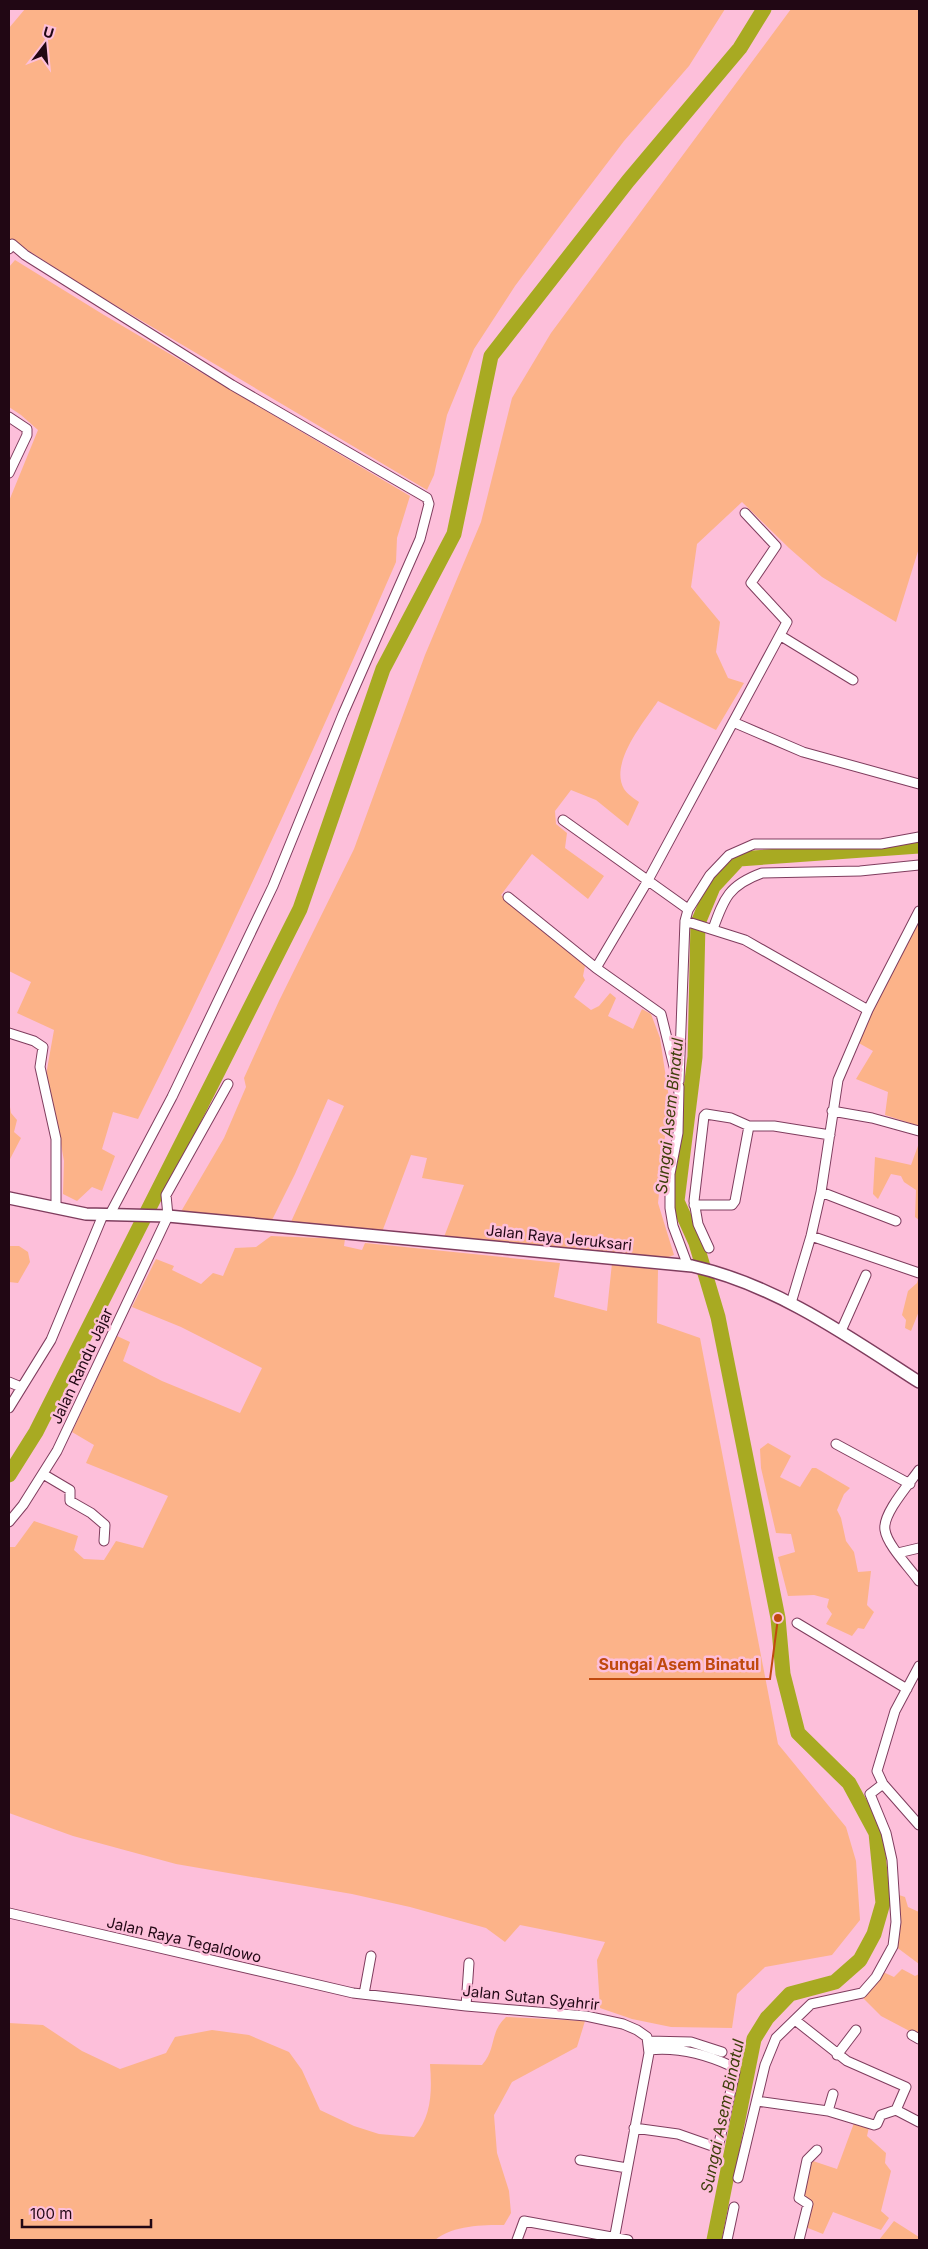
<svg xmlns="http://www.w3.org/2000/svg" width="928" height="2249" font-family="Inter,sans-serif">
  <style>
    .green { fill: #fcb389 }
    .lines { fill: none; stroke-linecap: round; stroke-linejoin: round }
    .river { stroke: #a8aa22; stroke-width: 15 }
    .minor-casing { stroke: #7f3d5e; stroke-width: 11 }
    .tertiary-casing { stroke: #7f3d5e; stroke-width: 14 }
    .minor { stroke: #fff; stroke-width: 9 }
    .tertiary { stroke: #fff; stroke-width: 11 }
    .labels { text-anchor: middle; stroke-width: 5; stroke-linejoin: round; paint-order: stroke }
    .street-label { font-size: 15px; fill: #210714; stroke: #fdbfda }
    .water-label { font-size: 16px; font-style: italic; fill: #3f3f0b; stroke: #fdbfda }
    .leader { fill: none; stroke: #c0490e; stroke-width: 2 }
    .callout-dot { fill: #c0490e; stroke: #fdbfda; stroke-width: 2 }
    .callout-label { font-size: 16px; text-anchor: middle; font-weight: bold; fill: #c0490e; stroke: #fdbfda; stroke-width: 5; stroke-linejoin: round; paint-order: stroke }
  </style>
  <rect width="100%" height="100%" fill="#fdbfda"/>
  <!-- green -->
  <path class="green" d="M 25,9 L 725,9 L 689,66 L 624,141 L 570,212 L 515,286 L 474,349 L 447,415 L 434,475 L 427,490 L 88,289 L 9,238 L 9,28 Z
    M 791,9 L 919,9 L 919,548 L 896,622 L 822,577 L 789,548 L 742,502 L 697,544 L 691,587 L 720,622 L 716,652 L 728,678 L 744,683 L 716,730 L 658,701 C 644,722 609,763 624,789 C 627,794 635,799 639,802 L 628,826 L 596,800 L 571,790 L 555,811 L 556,824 L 567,833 L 565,848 L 604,876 L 588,899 L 532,854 L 501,895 L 585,966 L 583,976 L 585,980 L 574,997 L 591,1010 L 599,1006 L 610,993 L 616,998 L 608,1016 L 633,1029 L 642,1009 L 651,1014 L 660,1038 L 669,1098 L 658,1203 L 674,1255 L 663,1259 L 444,1237 L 464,1185 L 422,1178 L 427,1158 L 411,1155 L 382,1232 L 290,1224 L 344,1106 L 328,1099 L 295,1174 L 271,1222 L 179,1215 L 224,1138 L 246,1087 L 244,1078 L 279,1001 L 354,849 L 425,655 L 481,522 L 512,398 L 551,333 Z
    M 15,260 L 104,315 L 410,496 L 397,538 L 396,562 C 314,750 230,936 138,1119 L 113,1112 L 102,1149 L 115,1156 L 102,1191 L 92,1187 L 77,1201 L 63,1194 L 64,1161 L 57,1121 L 46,1075 L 54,1030 L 17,1013 L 31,982 L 9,971 L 9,501 L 38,430 L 21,415 L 9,407 L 9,267 Z
    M 919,919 L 919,1126 L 885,1115 L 888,1092 L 856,1079 L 873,1051 L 857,1042 Z
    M 9,1101 L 11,1113 L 17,1120 L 14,1132 L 21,1138 L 9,1161 Z
    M 919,1143 L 919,1220 L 915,1217 L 916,1190 L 904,1182 L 901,1176 L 891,1174 L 878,1199 L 873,1194 L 875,1157 L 911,1165 Z
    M 271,1236 L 345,1239 L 344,1246 L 362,1250 L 365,1243 L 560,1263 L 554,1297 L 607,1311 L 612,1263 L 658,1270 L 657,1323 L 700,1338 L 778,1744 L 846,1827 L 856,1861 L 860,1920 L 832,1955 L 765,1967 L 737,1994 L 732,2028 L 671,2027 L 632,2019 L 600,2008 L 597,1960 L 605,1942 L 520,1925 L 505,1942 L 486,1928 L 410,1907 L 352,1894 L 176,1864 L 73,1836 L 9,1813 L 9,1547 L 15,1547 L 34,1521 L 78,1536 L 74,1550 L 84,1559 L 104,1560 L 116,1541 L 143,1548 L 168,1496 L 86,1463 L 94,1445 L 72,1432 L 117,1336 L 130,1342 L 123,1361 L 162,1381 L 240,1413 L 262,1368 L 181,1327 L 132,1307 L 156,1259 L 174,1266 L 172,1270 L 201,1284 L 213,1273 L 223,1276 L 235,1248 L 256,1247 Z
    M 9,1246 L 19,1246 L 28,1252 L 30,1262 L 18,1283 L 9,1282 Z
    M 919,1276 L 919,1311 L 911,1331 L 905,1328 L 906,1320 L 902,1315 L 908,1291 L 917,1283 Z
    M 768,1443 L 791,1456 L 780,1477 L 800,1487 L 812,1468 L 816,1468 L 850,1488 L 844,1494 L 837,1510 L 841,1518 L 846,1541 L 854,1552 L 858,1572 L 871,1571 L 867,1605 L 874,1612 L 864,1629 L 858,1628 L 852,1636 L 826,1624 L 832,1614 L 827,1607 L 829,1599 L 814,1595 L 788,1596 L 778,1557 L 795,1552 L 791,1534 L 776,1533 L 761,1468 L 760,1449 Z
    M 899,1895 L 905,1897 L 908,1907 L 919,1912 L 919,1964 L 895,1946 L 899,1922 Z
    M 902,1969 L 915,1976 L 919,1974 L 919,2036 L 881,2016 L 862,1997 L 873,1988 L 883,1972 L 894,1977 Z
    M 506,2017 L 585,2021 L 577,2047 L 512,2082 L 494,2115 L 497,2153 L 509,2191 L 511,2213 L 504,2225 C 482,2225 454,2225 435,2240 L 9,2240 L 9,2023 L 43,2025 L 82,2051 L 120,2069 L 166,2053 L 175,2037 L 212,2030 L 249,2035 L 289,2052 L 302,2070 L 320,2110 L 354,2126 L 379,2134 L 414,2137 C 432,2116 432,2091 430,2064 L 482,2065 C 497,2048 489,2033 506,2017 Z
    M 854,2123 L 869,2127 L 867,2136 L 886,2153 L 885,2163 L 891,2171 L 881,2211 L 889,2218 L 881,2230 L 833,2212 L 823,2234 L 798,2224 L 804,2205 L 797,2195 L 804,2158 L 837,2169 Z
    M 894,2221 L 919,2237 L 919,2240 L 879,2240 Z"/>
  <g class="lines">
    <!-- river -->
    <path class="river" d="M 9,1475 L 36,1432 L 300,909 L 383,669 L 454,534 L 491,356 L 628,181 L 740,48 L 764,9
      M 714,2240 L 754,2039 L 767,2018 L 790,1994 L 835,1982 L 860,1960 L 874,1934 L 883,1903 L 876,1833 L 849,1783 L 798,1733 L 783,1674 L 778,1618 L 718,1317 L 696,1243 L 677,1201 L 695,1057 L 698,923 L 713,887 L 739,859 L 919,846"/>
    <defs>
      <path id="minor" d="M 9,249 L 12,244 L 25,255 L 232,385 L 427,498 L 429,504 L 420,539 L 343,714 L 273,886 L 172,1097 L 110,1214
        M 9,417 L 27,429 L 27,435 L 9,473
        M 781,636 L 853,680
        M 733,722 L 803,752 L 919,784
        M 563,820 L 685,907 L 688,910 L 685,921 L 745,940 L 868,1010
        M 508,897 L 596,968 L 661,1014 L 679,1087 L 678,1133 L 670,1174 L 670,1208 L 673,1226 L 688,1266
        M 688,910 L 710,875 L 729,855 L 754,844 L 881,844 L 919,837
        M 713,929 C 724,898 729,885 762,873 L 860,871 L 919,865
        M 596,968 L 647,882 L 787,622 L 751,583 L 776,546 L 745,513
        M 9,1033 L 34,1041 L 43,1047 L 40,1067 L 56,1139 L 56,1207
        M 679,1081 L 685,921
        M 832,1111 L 872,1118 L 919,1131
        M 821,1192 L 896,1221
        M 694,1205 L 732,1205 L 735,1201 L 749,1126
        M 811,1236 L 919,1273
        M 709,1248 L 698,1224 L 694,1201 L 704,1116 L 706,1114 L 731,1118 L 749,1126 L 774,1126 L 830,1135
        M 791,1303 L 811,1236 L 821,1192 L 838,1080 L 868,1010 L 919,911
        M 841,1331 L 866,1275
        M 9,1382 L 21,1387
        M 9,1408 L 51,1340 L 103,1215
        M 836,1444 L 910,1484
        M 919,1470 C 910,1483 882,1514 885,1530 C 887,1545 910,1568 919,1581
        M 43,1474 L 70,1490 L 70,1501 L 91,1513 L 105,1525 L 104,1541
        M 9,1522 L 23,1505 L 57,1451 L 168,1216 L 166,1195 L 228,1084
        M 898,1553 L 919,1548
        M 797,1623 L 907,1689
        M 919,1666 L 895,1711 L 877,1771 L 883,1784 L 919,1825
        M 9,1913 L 353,1993 L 466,2006 L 586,2016 L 623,2024 L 637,2030 L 647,2037 L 649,2053 L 614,2240
        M 364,1994 L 371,1956
        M 466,2006 L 469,1963
        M 795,2020 L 847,2061 L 906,2087 L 896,2110
        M 912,2035 L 919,2039
        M 648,2041 L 691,2042 L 722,2052
        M 837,2055 L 856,2030
        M 757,2101 L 828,2111 L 874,2125 L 877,2124 L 881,2115 L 896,2110 L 919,2122
        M 828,2111 L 833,2094
        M 634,2128 L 678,2134 L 718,2148 L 735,2072 L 731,2066 C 705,2054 678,2047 649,2050
        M 580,2160 L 627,2168
        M 738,2178 L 765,2065 L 776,2038 L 811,2004 L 862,1993 L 876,1977 L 893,1946 L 896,1922 L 892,1860 L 886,1833 L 870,1794 L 883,1784
        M 517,2240 L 524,2221 L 628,2240
        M 727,2240 L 734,2207
        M 799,2240 L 808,2204 L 799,2198 L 807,2160 L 817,2150"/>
      <path id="tertiary" d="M 9,1198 L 86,1214 L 168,1216 L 692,1266 C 776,1285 848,1336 919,1382"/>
    </defs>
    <!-- minor casing -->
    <use href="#minor" class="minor-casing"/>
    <!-- tertiary casing -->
    <use href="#tertiary" class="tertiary-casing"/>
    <!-- minor -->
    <use href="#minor" class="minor"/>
    <!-- tertiary -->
    <use href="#tertiary" class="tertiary"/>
  </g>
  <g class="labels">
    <!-- street labels -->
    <g class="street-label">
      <text transform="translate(559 1238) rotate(6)" y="5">Jalan Raya Jeruksari</text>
      <text transform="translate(82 1366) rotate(-65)" y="5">Jalan Randu Jajar</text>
      <text transform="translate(184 1940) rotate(13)" y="5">Jalan Raya Tegaldowo</text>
      <text transform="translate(531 1998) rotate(6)" y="5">Jalan Sutan Syahrir</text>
    </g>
    <!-- water labels -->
    <g class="water-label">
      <text transform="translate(669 1116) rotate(-84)" y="6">Sungai Asem Binatul</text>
      <text transform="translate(722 2116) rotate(-78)" y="6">Sungai Asem Binatul</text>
    </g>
  </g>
  <!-- callouts -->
  <path class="leader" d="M778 1618L770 1679H589"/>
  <circle class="callout-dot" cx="778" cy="1618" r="5"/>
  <g class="callout-label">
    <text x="679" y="1670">Sungai Asem Binatul</text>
  </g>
  <!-- border -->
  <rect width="928" height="2249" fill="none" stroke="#210714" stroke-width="20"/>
  <!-- north arrow -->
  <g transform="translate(45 45) rotate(16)" stroke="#fdbfda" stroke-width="4" paint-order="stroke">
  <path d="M0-4L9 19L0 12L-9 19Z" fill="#210714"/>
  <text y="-8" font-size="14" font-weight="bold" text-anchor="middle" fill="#210714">U</text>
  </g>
  <!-- scale -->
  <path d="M22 2219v8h129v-8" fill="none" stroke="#210714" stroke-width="2.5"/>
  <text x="30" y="2219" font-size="15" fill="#210714" stroke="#fdbfda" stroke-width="4" paint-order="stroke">100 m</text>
</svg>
